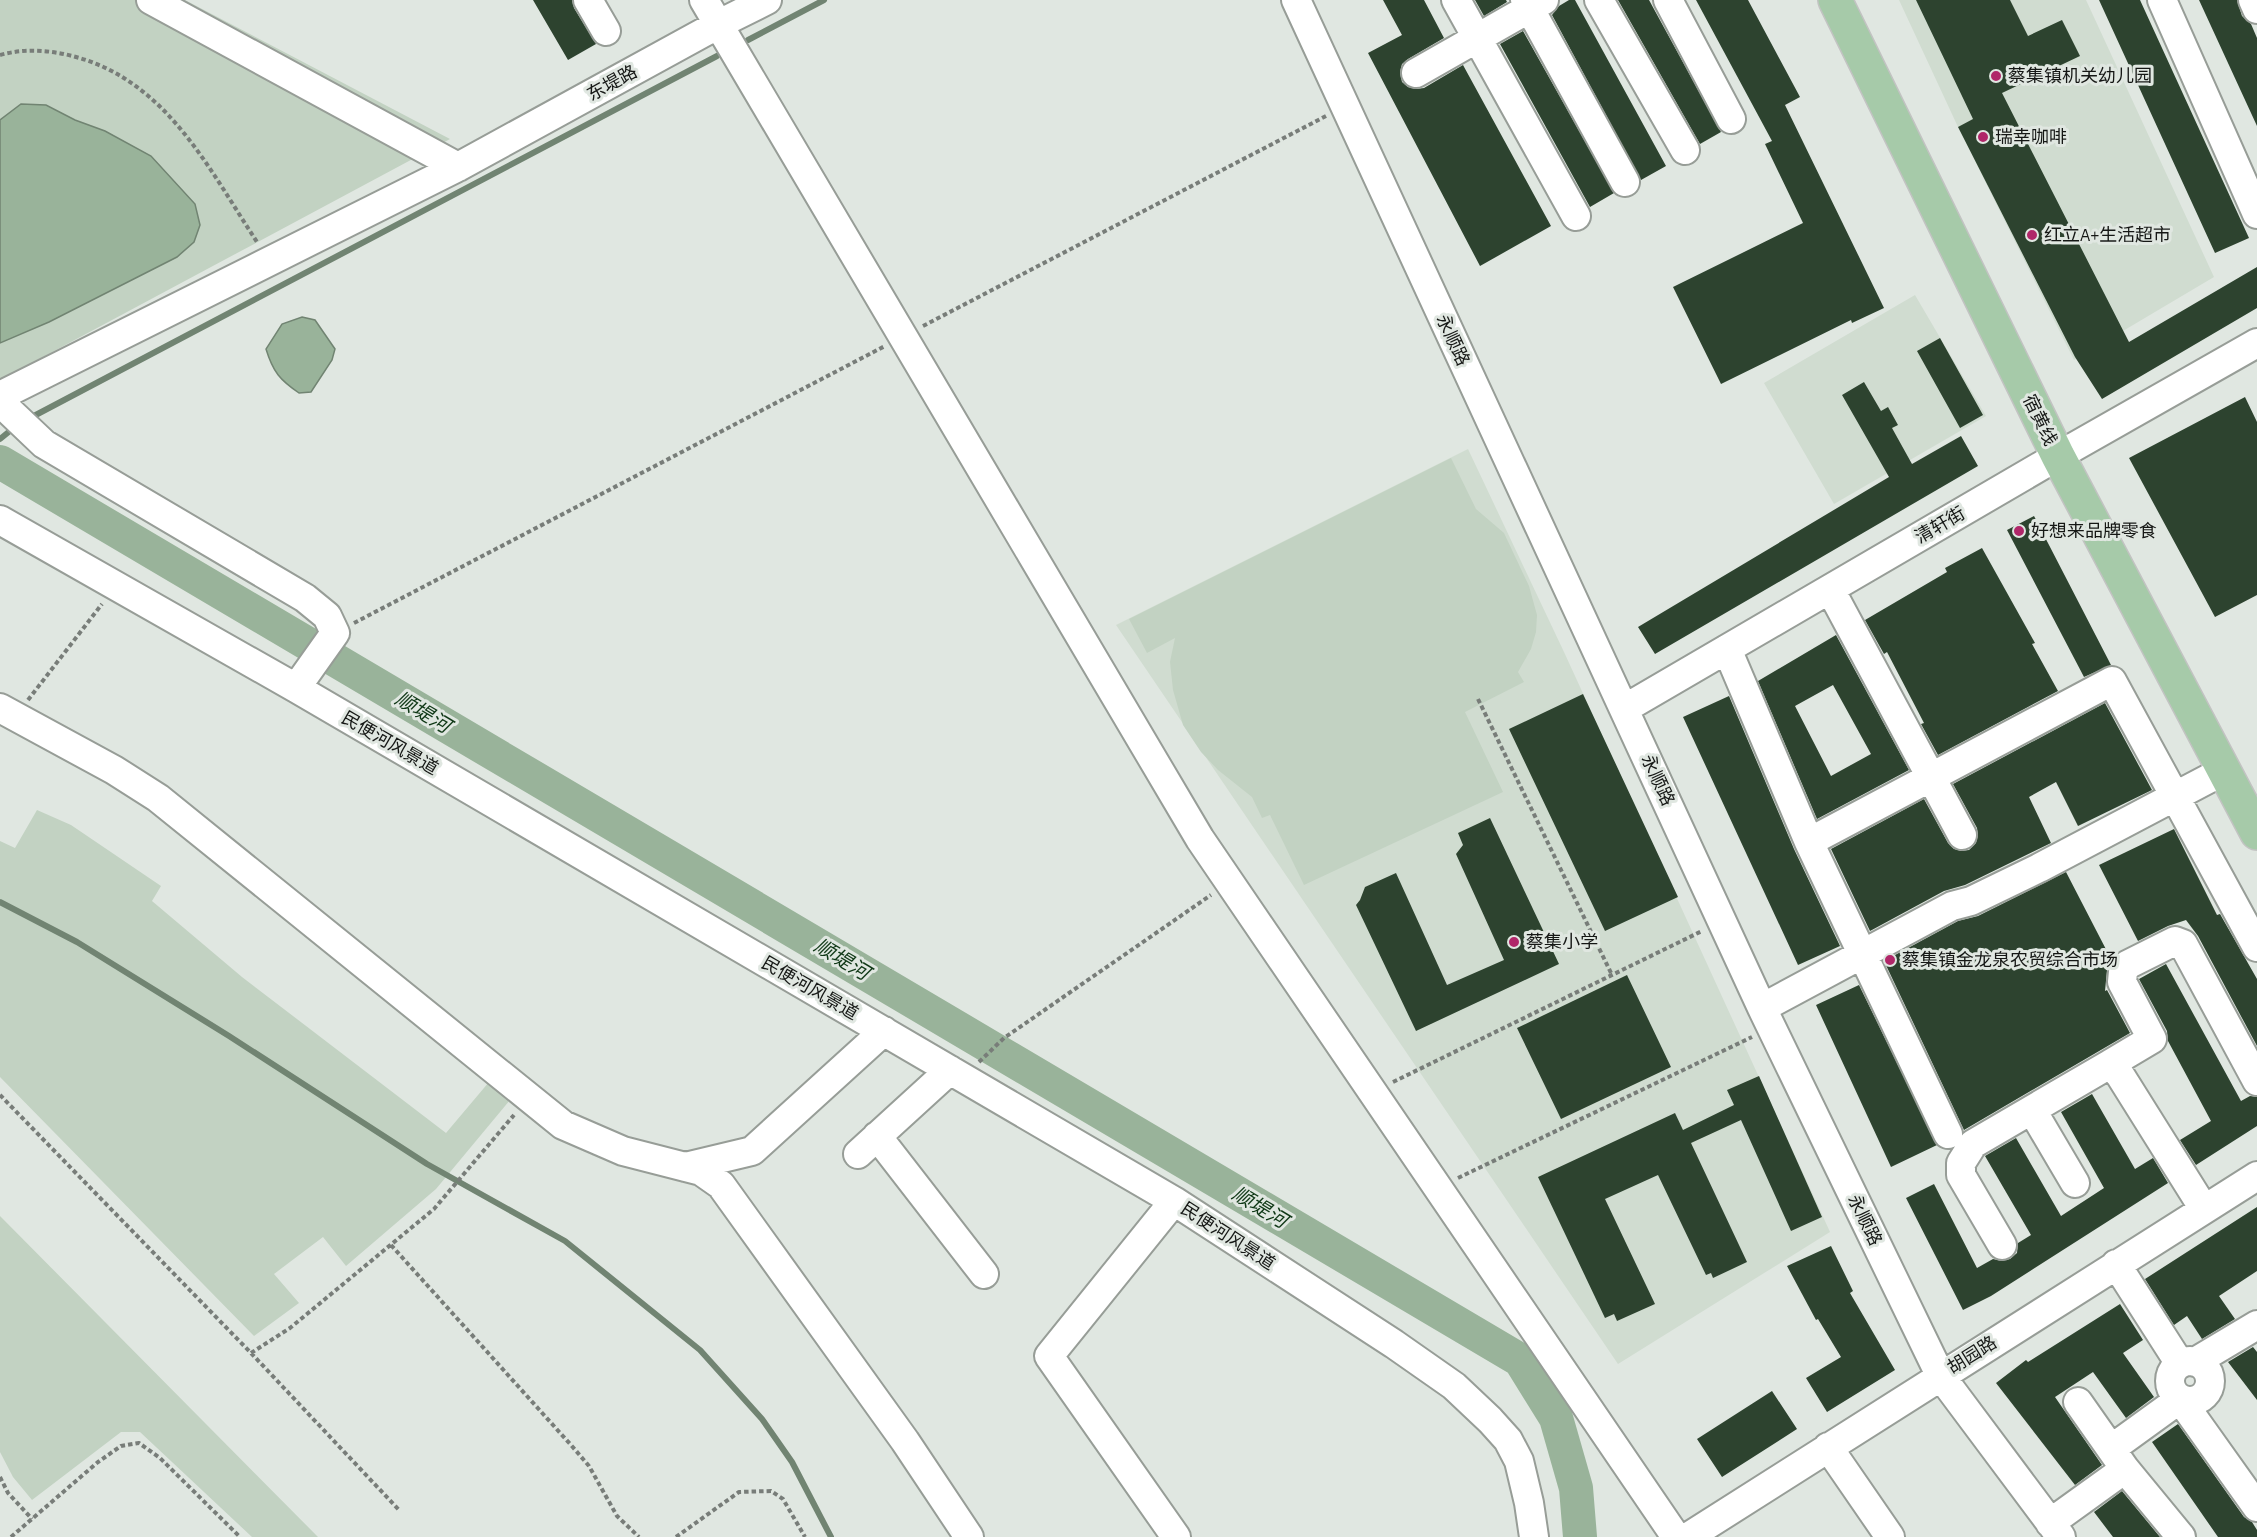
<svg xmlns="http://www.w3.org/2000/svg" width="2257" height="1537" font-family="'Alegreya Sans','Noto Sans SC',sans-serif">
  <style>
    .built { fill: #d0dcd0 }
    .green { fill: #c2d2c2 }
    .water { fill: #99b39a; stroke: #718472; stroke-width: 1.5 }
    .lines { fill: none; stroke-linecap: round; stroke-linejoin: round }
    .stream { stroke: #718472; stroke-width: 6 }
    .river { stroke: #99b39a; stroke-width: 34 }
    .building { fill: #2d432f; fill-rule: evenodd }
    .minor-casing { stroke: #979d97; stroke-width: 32 }
    .major-casing { stroke: #c2c3c2; stroke-width: 36 }
    .path { stroke: #787d79; stroke-width: 4; stroke-dasharray: 4.5 3; stroke-linecap: butt }
    .minor { stroke: #fff; stroke-width: 28 }
    .major { stroke: #a6caa9; stroke-width: 33 }
    .poi-dot { fill: #b02769; stroke: #e0e7e1; stroke-width: 2 }
    .labels { text-anchor: middle; stroke-width: 6; stroke-linejoin: round; paint-order: stroke }
    .poi-label { font-size: 18px; fill: #151715; stroke: #e0e7e1; text-anchor: start }
    .street-label { font-size: 18px; fill: #151715; stroke: #e0e7e1 }
    .water-label { font-size: 20px; font-style: italic; fill: #0f3816; stroke: #e0e7e1 }
  </style>
  <rect width="100%" height="100%" fill="#e0e7e1"/>
  <!-- built -->
  <path class="built" d="M 1899,0 L 2086,0 L 2214,277 L 2074,360 L 1958,127 Z
    M 1915,295 L 1986,416 L 1834,504 L 1764,383 Z
    M 1468,449 L 1564,652 L 1830,1232 L 1618,1364 L 1116,625 Z"/>
  <!-- green -->
  <path class="green" d="M 0,0 L 185,0 L 450,139 L 0,380 Z
    M 1451,458 L 1476,509 L 1504,533 L 1529,586 L 1537,615 L 1536,632 L 1531,649 L 1518,672 L 1524,682 L 1465,712 L 1503,792 L 1304,885 L 1270,815 L 1262,818 L 1252,797 L 1218,770 L 1201,752 L 1183,725 L 1173,690 L 1170,662 L 1175,638 L 1147,653 L 1129,619 Z
    M 37,810 L 71,825 L 161,886 L 152,901 L 242,977 L 446,1133 L 489,1082 L 510,1100 L 436,1189 L 346,1266 L 323,1237 L 274,1274 L 299,1303 L 254,1336 L 0,1077 L 0,841 L 15,848 Z
    M 0,1216 L 318,1537 L 252,1537 L 140,1432 L 121,1432 L 32,1500 L 13,1477 L 0,1452 Z"/>
  <!-- water -->
  <path class="water" d="M 21,104 L 46,105 L 75,120 L 105,131 L 151,156 L 195,204 L 200,225 L 194,242 L 177,257 L 49,322 L 0,343 L 0,120 Z
    M 302,317 L 315,320 L 335,349 L 332,360 L 311,392 L 299,393 C 280,380 273,372 266,349 L 282,324 Z"/>
  <g class="lines">
    <!-- stream -->
    <path class="stream" d="M 748,40 L 824,0
      M 30,418 L 717,56
      M 0,439 L 16,426
      M 0,902 L 77,942 L 229,1036 L 427,1164 L 565,1241 L 700,1350 L 762,1419 L 792,1462 L 831,1537"/>
    <!-- river -->
    <path class="river" d="M 0,462 L 1520,1360 L 1556,1418 L 1576,1488 L 1580,1537"/>
  </g>
  <!-- building -->
  <path class="building" d="M 533,0 L 572,0 L 574,8 L 596,44 L 568,60 Z
    M 1383,0 L 1424,0 L 1444,38 L 1408,59 L 1402,64 L 1400,72 L 1402,82 L 1408,87 L 1416,89 L 1424,88 L 1463,65 L 1551,226 L 1480,266 L 1368,53 L 1402,35 Z
    M 1475,0 L 1506,0 L 1507,2 L 1484,16 Z
    M 1569,0 L 1575,0 L 1666,166 L 1641,180 L 1552,15 L 1559,6 Z
    M 1618,0 L 1649,0 L 1721,132 L 1700,144 Z
    M 1696,0 L 1748,0 L 1800,97 L 1785,105 L 1884,308 L 1852,323 L 1851,320 L 1721,384 L 1673,287 L 1803,223 L 1765,144 L 1772,141 Z
    M 1916,0 L 2010,0 L 2028,36 L 2062,20 L 2080,56 L 2002,93 L 2129,342 L 2257,267 L 2257,308 L 2102,399 L 2075,357 L 1958,127 L 1973,119 Z
    M 2099,0 L 2140,0 L 2249,238 L 2215,253 Z
    M 2199,0 L 2237,0 L 2242,16 L 2251,24 L 2257,38 L 2257,126 Z
    M 1523,31 L 1614,193 L 1590,207 L 1500,44 Z
    M 1940,338 L 1983,415 L 1960,428 L 1917,351 Z
    M 1864,382 L 1881,411 L 1888,407 L 1898,425 L 1892,428 L 1912,464 L 1961,436 L 1978,466 L 1655,654 L 1638,627 L 1889,477 L 1842,395 Z
    M 2245,397 L 2257,422 L 2257,595 L 2215,617 L 2129,458 Z
    M 2034,516 L 2111,665 L 2084,677 L 2007,530 Z
    M 1982,548 L 2035,643 L 2032,644 L 2058,691 L 1938,755 L 1921,724 L 1924,723 L 1887,652 L 1884,654 L 1865,620 L 1947,572 L 1945,568 Z
    M 1836,635 L 1909,770 L 1817,819 L 1758,681 ZM 1833,685 L 1871,754 L 1831,776 L 1795,706 Z
    M 1583,694 L 1678,897 L 1605,931 L 1509,729 Z
    M 1729,696 L 1794,849 L 1840,946 L 1798,965 L 1683,717 Z
    M 2105,703 L 2152,790 L 2078,826 L 2056,782 L 2029,797 L 2051,843 L 1965,885 L 1944,891 L 1870,931 L 1831,849 L 1924,799 L 1948,843 L 1954,849 L 1961,851 L 1969,850 L 1976,843 L 1978,835 L 1977,828 L 1953,784 Z
    M 1490,818 L 1559,964 L 1416,1031 L 1356,905 L 1360,900 L 1365,887 L 1396,873 L 1447,985 L 1504,960 L 1456,854 L 1463,845 L 1458,833 Z
    M 2174,829 L 2217,915 L 2220,914 L 2257,979 L 2257,1046 L 2198,936 L 2186,920 L 2168,926 L 2138,941 L 2099,865 Z
    M 2066,872 L 2111,959 L 2107,970 L 2105,991 L 2107,990 L 2130,1033 L 1964,1130 L 1884,961 L 1958,921 L 1978,916 Z
    M 2166,964 L 2241,1101 L 2250,1096 L 2257,1097 L 2257,1126 L 2196,1165 L 2180,1140 L 2211,1121 L 2168,1041 L 2167,1031 L 2139,979 Z
    M 1627,975 L 1671,1067 L 1561,1119 L 1517,1028 Z
    M 1859,985 L 1937,1145 L 1891,1167 L 1816,1005 Z
    M 1759,1076 L 1822,1217 L 1791,1231 L 1741,1120 L 1691,1143 L 1747,1262 L 1713,1278 L 1711,1273 L 1706,1275 L 1658,1175 L 1605,1199 L 1655,1304 L 1617,1321 L 1614,1314 L 1605,1318 L 1538,1177 L 1675,1113 L 1683,1130 L 1734,1105 L 1727,1090 Z
    M 2092,1094 L 2135,1169 L 2153,1158 L 2168,1183 L 1991,1296 L 1963,1310 L 1906,1198 L 1934,1184 L 1977,1268 L 1993,1259 L 2002,1261 L 2010,1259 L 2017,1253 L 2018,1243 L 2031,1235 L 1985,1156 L 2016,1138 L 2061,1216 L 2104,1188 L 2061,1112 Z
    M 2257,1207 L 2257,1271 L 2219,1296 L 2235,1319 L 2202,1339 L 2187,1316 L 2174,1325 L 2145,1279 Z
    M 1831,1246 L 1853,1291 L 1850,1293 L 1895,1370 L 1827,1412 L 1806,1378 L 1841,1357 L 1818,1319 L 1816,1320 L 1787,1266 Z
    M 2120,1304 L 2143,1340 L 2123,1353 L 2154,1397 L 2126,1418 L 2093,1372 L 2055,1397 L 2102,1465 L 2075,1485 L 1996,1383 L 2026,1360 L 2028,1362 Z
    M 2253,1347 L 2257,1352 L 2257,1400 L 2228,1362 Z
    M 1772,1391 L 1797,1429 L 1722,1477 L 1697,1439 Z
    M 2178,1424 L 2244,1517 L 2252,1522 L 2257,1530 L 2257,1537 L 2218,1537 L 2152,1442 Z
    M 2122,1491 L 2160,1537 L 2113,1537 L 2094,1512 Z"/>
  <g class="lines">
    <defs>
      <path id="minor" d="M 151,0 L 458,167
        M 588,0 L 606,31
        M 704,0 L 1200,839 L 1676,1537
        M 1296,0 L 1762,1008 L 1940,1375 L 2061,1537
        M 1456,0 L 1576,216
        M 1525,0 L 1625,182
        M 1599,0 L 1685,150
        M 1668,0 L 1731,119
        M 2162,0 L 2257,214
        M 2253,0 L 2257,9
        M 1416,73 L 1544,0
        M 0,396 L 458,167 L 719,24 L 767,0
        M 0,396 L 6,408 L 44,444 L 305,598 L 327,616 L 335,633 L 296,688
        M 0,520 L 296,688 L 1174,1201 L 1394,1344 L 1454,1386 L 1490,1420 L 1508,1440 L 1519,1461 L 1529,1503 L 1534,1537
        M 1830,589 L 1962,835
        M 1727,649 L 1809,842 L 1948,1134
        M 0,708 L 114,770 L 158,798 L 563,1125 L 623,1151 L 701,1171 L 721,1185 L 905,1441 L 969,1537
        M 1624,709 L 2058,456 L 2257,343
        M 1809,842 L 2112,681 L 2257,947
        M 1762,1008 L 1952,906 L 1971,901 L 2039,868 L 2225,770
        M 2110,1064 L 2152,1039 L 2122,982 L 2123,972 L 2127,965 L 2175,941 L 2183,944 L 2257,1081
        M 2032,1110 L 2075,1183
        M 877,1136 L 984,1274
        M 858,1154 L 950,1070
        M 685,1167 L 752,1151 L 884,1031
        M 1174,1201 L 1049,1356 L 1176,1537
        M 2002,1245 L 1961,1175 L 1961,1163 L 1973,1144 L 2110,1064 L 2120,1075 L 2204,1209
        M 2116,1264 L 2180,1364
        M2170 1381a20 20 0 1 1 40 0a20 20 0 1 1-40 0Z
        M 2195,1362 L 2257,1325
        M 2078,1402 L 2125,1469 L 2181,1537
        M 1828,1447 L 1890,1537
        M 2111,1449 L 2180,1399 L 2257,1507
        M 2050,1523 L 2125,1469
        M 1688,1537 L 2257,1176"/>
      <path id="major" d="M 1835,0 L 2058,456 L 2257,833"/>
    </defs>
    <!-- minor casing -->
    <use href="#minor" class="minor-casing"/>
    <!-- major casing -->
    <use href="#major" class="major-casing"/>
    <!-- path -->
    <path class="path" d="M 0,55 C 25,48 51,50 76,57 C 167,82 209,169 257,242
      M 923,326 L 1326,116
      M 354,623 L 885,346
      M 1478,699 L 1612,975
      M 28,700 L 102,604
      M 979,1062 L 1004,1038 L 1211,895
      M 1393,1082 L 1702,931
      M 0,1095 L 251,1353 L 400,1511
      M 1458,1178 L 1752,1037
      M 391,1245 L 571,1445 L 589,1466 L 617,1516 L 639,1537
      M 251,1353 L 290,1328 L 434,1209 L 514,1115
      M 0,1477 L 8,1493 L 32,1519
      M 11,1537 L 98,1462 L 121,1446 L 139,1443 L 160,1458 L 240,1537
      M 676,1537 L 739,1492 L 771,1491 L 783,1499 L 805,1537"/>
    <!-- minor -->
    <use href="#minor" class="minor"/>
    <!-- major -->
    <use href="#major" class="major"/>
  </g>
  <!-- markers -->
  <g class="poi-dot">
    <circle cx="1996" cy="76" r="6"/>
    <circle cx="1983" cy="137" r="6"/>
    <circle cx="2032" cy="235" r="6"/>
    <circle cx="2019" cy="531" r="6"/>
    <circle cx="1514" cy="942" r="6"/>
    <circle cx="1890" cy="960" r="6"/>
  </g>
  <g class="labels">
    <!-- poi labels -->
    <g class="poi-label">
      <text x="2008" y="82">蔡集镇机关幼儿园</text>
      <text x="1995" y="143">瑞幸咖啡</text>
      <text x="2044" y="241">红立A+生活超市</text>
      <text x="2031" y="537">好想来品牌零食</text>
      <text x="1526" y="948">蔡集小学</text>
      <text x="1902" y="966">蔡集镇金龙泉农贸综合市场</text>
    </g>
    <!-- street labels -->
    <g class="street-label">
      <text transform="translate(612 83) rotate(-29)" y="6">东堤路</text>
      <text transform="translate(1453 340) rotate(65)" y="6">永顺路</text>
      <text transform="translate(2040 420) rotate(64)" y="6">宿黄线</text>
      <text transform="translate(1940 525) rotate(-30)" y="6">清轩街</text>
      <text transform="translate(390 743) rotate(30)" y="6">民便河风景道</text>
      <text transform="translate(1658 780) rotate(65)" y="6">永顺路</text>
      <text transform="translate(810 988) rotate(30)" y="6">民便河风景道</text>
      <text transform="translate(1865 1220) rotate(64)" y="6">永顺路</text>
      <text transform="translate(1228 1236) rotate(33)" y="6">民便河风景道</text>
      <text transform="translate(1972 1355) rotate(-32)" y="6">胡园路</text>
    </g>
    <!-- water labels -->
    <g class="water-label">
      <text transform="translate(423 712) rotate(31)" y="7">顺堤河</text>
      <text transform="translate(842 959) rotate(31)" y="7">顺堤河</text>
      <text transform="translate(1260 1207) rotate(31)" y="7">顺堤河</text>
    </g>
  </g>
</svg>
